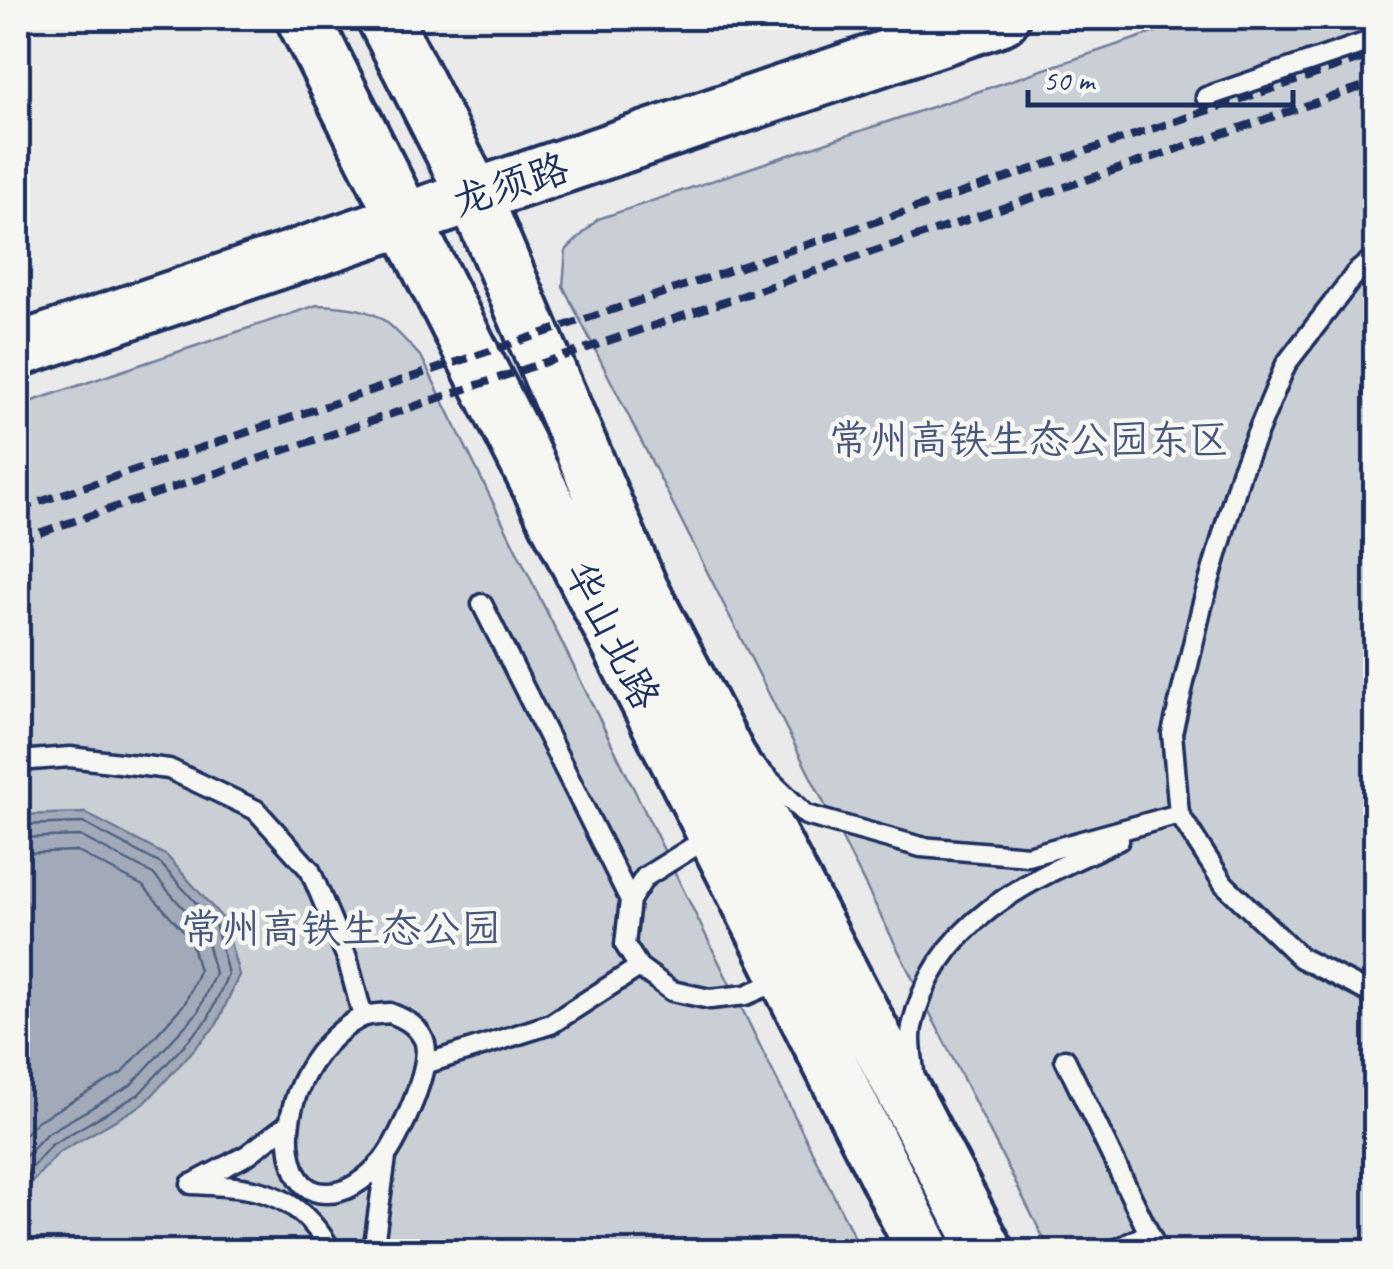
<svg xmlns="http://www.w3.org/2000/svg" width="1393" height="1269" font-family="Caveat,'LXGW WenKai TC',sans-serif">
  <style>
    .green { fill: #caced5; stroke: #727e9a; stroke-width: 2.5 }
    .water { fill: #a2aaba; stroke: #6c7995; stroke-width: 2.5 }
    .lines { fill: none; stroke-linecap: round; stroke-linejoin: round }
    .shore { stroke: #516083; stroke-width: 2.5 }
    .lane-casing { stroke: #1b2f5e; stroke-width: 25 }
    .secondary-casing { stroke: #1b2f5e; stroke-width: 60 }
    .lane { stroke: #f6f6f2; stroke-width: 18 }
    .secondary { stroke: #f6f6f2; stroke-width: 52 }
    .rail { stroke: #1b2f5e; stroke-width: 8; stroke-dasharray: 15 8; stroke-linecap: butt }
    .labels { text-anchor: middle; stroke-width: 9; stroke-linejoin: round; paint-order: stroke }
    .street-label { font-size: 40px; fill: #1b2f5e; stroke: #f6f6f2 }
    .park-label { font-size: 40px; fill: #47577c; stroke: #f6f6f2 }
  </style>
  <rect width="100%" height="100%" fill="#e9eae9"/>
  <filter id="ink" filterUnits="userSpaceOnUse"><feTurbulence type="fractalNoise" baseFrequency=".01" numOctaves="2"/><feDisplacementMap in="SourceGraphic" scale="20" xChannelSelector="R" yChannelSelector="G"/><feConvolveMatrix kernelMatrix="1 2 1 2 8 2 1 2 1" color-interpolation-filters="sRGB"/></filter>
  <g filter="url(#ink)">
    <!-- green -->
    <path class="green" d="M 1197,18 L 1375,18 L 1375,1251 L 1050,1251 L 563,286 L 566,250 L 598,219 Z
      M 317,305 C 378,308 381,314 422,358 L 861,1251 L 18,1251 L 18,406 Z"/>
    <!-- water -->
    <path class="water" d="M 85,813 L 167,856 L 224,920 L 239,975 L 217,1024 L 145,1103 L 58,1153 L 18,1198 L 18,815 Z"/>
    <g class="lines">
      <!-- shore -->
      <path class="shore" d="M 18,825 L 83,823 L 161,864 L 215,924 L 228,974 L 208,1019 L 139,1094 L 51,1145 L 18,1183
        M 18,838 L 80,836 L 153,874 L 204,931 L 215,973 L 198,1012 L 131,1085 L 46,1134 L 18,1164
        M 18,853 L 76,851 L 143,886 L 190,938 L 199,971 L 185,1003 L 122,1073 L 37,1121 L 18,1141"/>
      <defs>
        <path id="lane" d="M 1206,97 L 1376,39
          M 1376,256 L 1357,272 L 1286,364 L 1241,472 L 1202,606 L 1172,733 L 1179,814 L 1224,884 L 1301,958 L 1376,996
          M 482,604 L 630,900
          M 18,761 L 70,757 L 169,769 L 256,810 L 310,870 L 347,958 L 363,1017
          M 755,766 L 806,815 L 921,847 L 1028,856 L 1179,814
          M 709,837 L 645,877 L 630,900 L 625,945 L 639,967 L 672,991 L 710,999 L 746,995 L 781,980
          M 390,1013 C 405,1019 416,1024 424,1040 C 434,1063 399,1141 383,1160 C 369,1176 349,1194 326,1193 C 309,1193 299,1183 294,1168 C 275,1114 311,1044 360,1018 C 368,1014 380,1014 390,1013 Z
          M 1065,1059 L 1158,1252
          M 425,1064 L 551,1024 L 639,967
          M 914,1073 C 913,1059 909,1041 912,1027 C 935,921 1029,880 1119,840
          M 191,1184 C 257,1187 297,1190 332,1252
          M 192,1184 L 247,1155 L 288,1124
          M 373,1252 L 386,1157
          M 1112,1252 L 1149,1233"/>
        <path id="secondary" d="M 303,18 L 925,1252
          M 384,18 L 474,195 L 641,589 L 987,1252
          M 18,350 L 1002,18"/>
      </defs>
      <!-- lane casing -->
      <use href="#lane" class="lane-casing"/>
      <!-- secondary casing -->
      <use href="#secondary" class="secondary-casing"/>
      <!-- lane -->
      <use href="#lane" class="lane"/>
      <!-- secondary -->
      <use href="#secondary" class="secondary"/>
      <!-- rail -->
      <path class="rail" d="M 18,509 L 1376,54
        M 18,540 L 1376,82"/>
    </g>
  </g>
  <g class="labels">
    <!-- street labels -->
    <g class="street-label">
      <text transform="translate(510 184) rotate(-18)" y="14">龙须路</text>
      <text transform="translate(613 635) rotate(63)" y="14">华山北路</text>
    </g>
    <!-- park labels -->
    <g class="park-label">
      <text x="1029" y="453">常州高铁生态公园东区</text>
      <text x="341" y="942">常州高铁生态公园</text>
    </g>
  </g>
  <!-- margin -->
  <rect width="1393" height="1269" fill="none" stroke="#f6f6f2" stroke-width="60"/>
  <rect x="30" y="30" width="1333" height="1209" fill="none" stroke="#1b2f5e" stroke-width="4" filter="url(#ink)"/>
  <!-- scale -->
  <path d="M1028 90v15h265v-15" fill="none" stroke="#1b2f5e" stroke-width="5"/>
  <text x="1043" y="90" font-size="30" fill="#1b2f5e" stroke="#f6f6f2" stroke-width="8" paint-order="stroke">50 m</text>
</svg>
